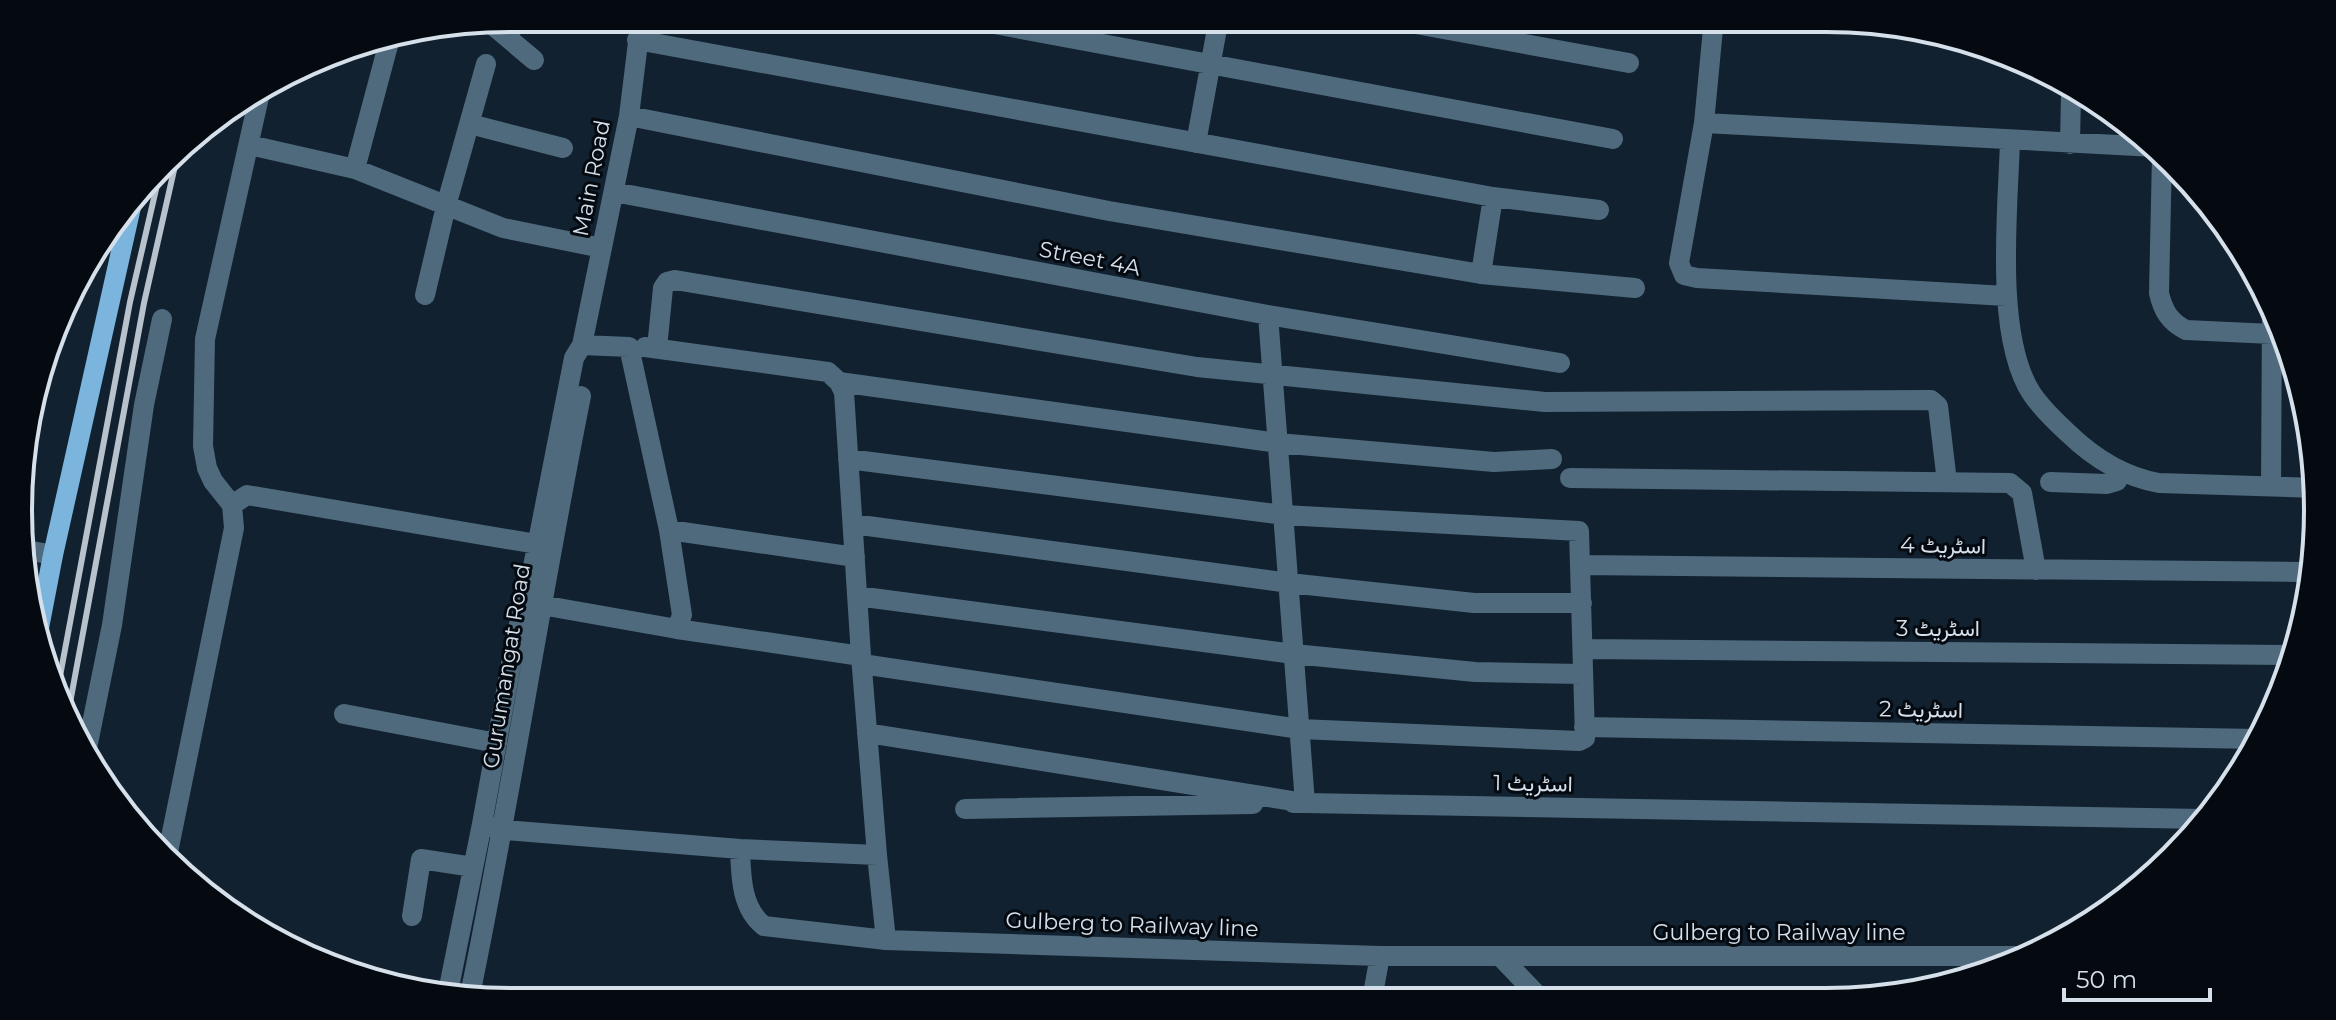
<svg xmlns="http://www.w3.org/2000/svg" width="2336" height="1020" font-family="Montserrat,Vazirmatn,sans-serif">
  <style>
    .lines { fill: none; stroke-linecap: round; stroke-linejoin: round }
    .minor { stroke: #4f6a7d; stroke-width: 20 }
    .major { stroke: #7bb5dd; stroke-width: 20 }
    .rail { stroke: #b7c2cd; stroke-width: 6 }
    .labels { text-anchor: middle; stroke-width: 6; stroke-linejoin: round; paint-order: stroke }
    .street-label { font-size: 22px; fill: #d6e0eb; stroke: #040a10 }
    .rim { fill: none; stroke: #d6e0eb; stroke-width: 4 }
  </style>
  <rect width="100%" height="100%" fill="#11212f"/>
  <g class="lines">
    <!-- minor -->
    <path class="minor" d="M 962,18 L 1613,139
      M 1383,18 L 1629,63
      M 1714,18 L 1704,123 L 1679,263 L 1684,275 L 1697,278 L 2006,296
      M 489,22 L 534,60
      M 509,39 L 514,18
      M 637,40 L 1493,197 L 1599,210
      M 629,116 L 1109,211 L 1481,274 L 1635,288
      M 1704,123 L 2155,147
      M 470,124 L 563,148
      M 2010,141 C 2008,208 1994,337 2032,394 C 2042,409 2056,422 2069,434 C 2094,458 2125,477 2159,483 L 2316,488
      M 1196,143 L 1219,18
      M 2070,144 L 2071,94
      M 250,145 L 355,169 L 503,228 L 602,248
      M 2162,155 L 2159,293 C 2163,311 2170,322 2186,330 L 2272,334
      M 355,169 L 390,38
      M 614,192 L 1268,315 L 1560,363
      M 106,238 L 122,240
      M 1481,274 L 1493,197
      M 425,295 L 446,206 L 486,64
      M 1268,315 L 1305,803 L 1293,803
      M 582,345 L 629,347 L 669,530 L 682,615 L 677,629 L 861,656 L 877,855
      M 645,347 L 828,372 L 839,382 L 844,392 L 861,656
      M 657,348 L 663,288 L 667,282 L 675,280 L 1197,367 L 1545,402 L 1931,400 L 1938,406 L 1947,482
      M 839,382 L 1278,443 L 1494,462 L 1552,459
      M 848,459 L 1284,515 L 1579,531 L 1585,738 L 1579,741 L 1300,729 L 862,664
      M 1570,478 L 2010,483 L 2022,493 L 2036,570
      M 2050,482 L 2107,484 L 2117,481 L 2122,472
      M 2271,487 L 2272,311
      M 232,505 L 247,495 L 548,546
      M 853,524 L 1289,583 L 1474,603 L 1582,603
      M 669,530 L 855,557
      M 27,550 L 53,555
      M 1581,565 L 2305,572
      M 857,596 L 1294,654 L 1475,672 L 1583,674
      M 530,603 L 677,629
      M 1583,649 L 2294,655
      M 344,714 L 497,743
      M 1584,727 L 2257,739
      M 867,733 L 1305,803 L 2204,819
      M 85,758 L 112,625 L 144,405 L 162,319
      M 965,809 L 1253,804
      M 482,824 L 504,830 L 740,849 L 877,855 L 886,940 L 1380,956 L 2029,956
      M 740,849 C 741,876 741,908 764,926 L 886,940
      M 168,852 L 234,528 L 232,505 L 213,481 L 207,468 L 203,446 L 205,339 L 259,97
      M 412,916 L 421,859 L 473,867
      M 1500,956 L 1541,999
      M 448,992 L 482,824 L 517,631 L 526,602 L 574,358 L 582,345 L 629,116 L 641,18
      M 470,995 C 511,796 541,595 581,396
      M 1372,999 L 1380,956"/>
    <!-- major -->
    <path class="major" d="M 38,633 L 53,555 L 131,207"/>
    <!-- rail -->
    <path class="rail" d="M 58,687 L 130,302 L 160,172
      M 68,714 L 144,303 L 179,148"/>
  </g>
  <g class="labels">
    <!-- street labels -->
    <g class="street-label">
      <text transform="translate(591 178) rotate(-79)" y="8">Main Road</text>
      <text transform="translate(1090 258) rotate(11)" y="8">Street 4A</text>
      <text transform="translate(1943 545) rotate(1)" y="8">اسٹریٹ 4</text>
      <text x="1938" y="636">اسٹریٹ 3</text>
      <text transform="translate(506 666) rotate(-81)" y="8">Gurumangat Road</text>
      <text transform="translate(1921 709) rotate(1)" y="8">اسٹریٹ 2</text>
      <text transform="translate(1533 783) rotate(1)" y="8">اسٹریٹ 1</text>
      <text transform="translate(1132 924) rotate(2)" y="8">Gulberg to Railway line</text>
      <text x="1779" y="940">Gulberg to Railway line</text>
    </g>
  </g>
  <!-- crop -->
  <path d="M0 0H2336V1020H0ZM510 32H1826A478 478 0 0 1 2304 510V510A478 478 0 0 1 1826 988H510A478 478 0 0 1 32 510V510A478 478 0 0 1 510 32Z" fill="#040a10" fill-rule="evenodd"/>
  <path class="rim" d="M510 32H1826A478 478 0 0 1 2304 510V510A478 478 0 0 1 1826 988H510A478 478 0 0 1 32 510V510A478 478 0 0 1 510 32Z"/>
  <!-- scale -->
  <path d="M2064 988v12h146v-12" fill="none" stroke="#d6e0eb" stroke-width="4"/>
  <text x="2076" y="988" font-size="24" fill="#d6e0eb" stroke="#040a10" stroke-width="6" paint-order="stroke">50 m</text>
</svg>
